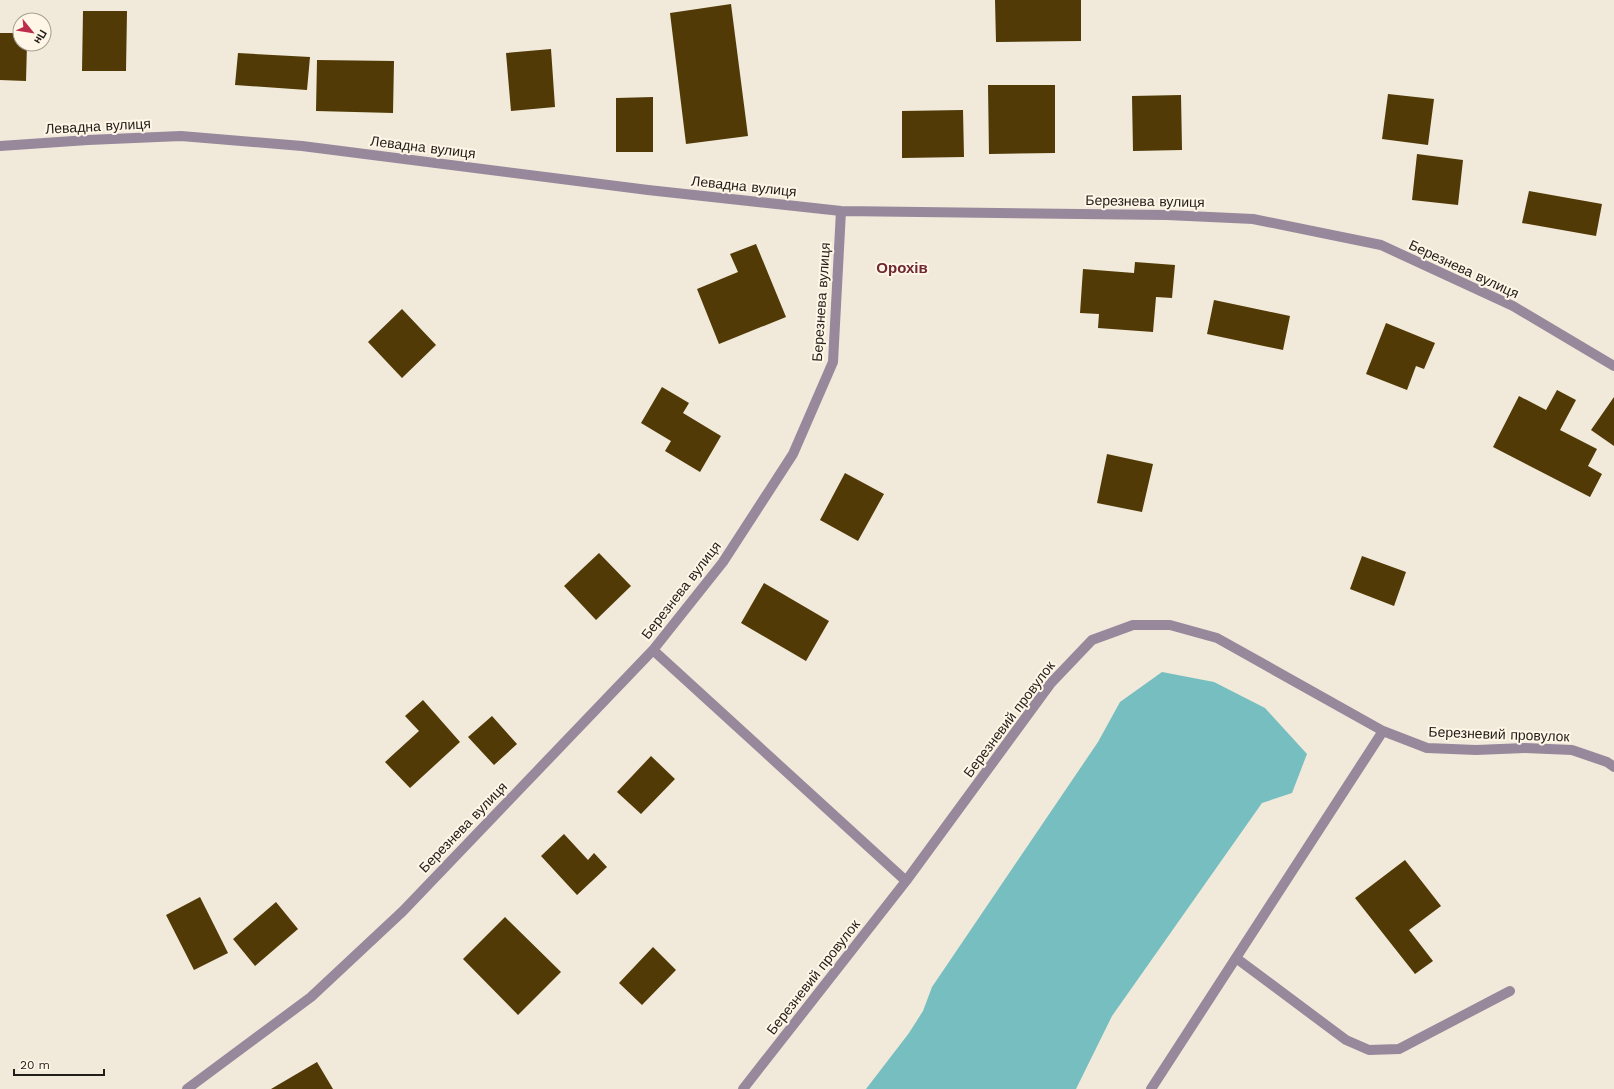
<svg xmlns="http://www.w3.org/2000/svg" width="1614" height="1089" font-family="'Work Sans',sans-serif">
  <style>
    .water { fill: #76bec0 }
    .building { fill: #513a05 }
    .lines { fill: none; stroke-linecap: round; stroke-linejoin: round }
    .minor { stroke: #97889b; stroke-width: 10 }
    .labels { text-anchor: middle; stroke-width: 4; stroke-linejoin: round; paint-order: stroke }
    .street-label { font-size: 14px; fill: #211e19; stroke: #fff6e7 }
    .neighbourhood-label { font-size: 15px; font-weight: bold; fill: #6f2832; stroke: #fff6e7 }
  </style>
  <rect width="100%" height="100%" fill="#f1e9da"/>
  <!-- water -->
  <path class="water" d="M 1162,672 L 1214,682 L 1265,708 L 1307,754 L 1292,793 L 1262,803 L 1112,1016 L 1076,1089 L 866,1089 L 909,1033 L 923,1011 L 932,987 L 1098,742 L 1120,702 Z"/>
  <!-- building -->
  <path class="building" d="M 995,0 L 1081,0 L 1081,41 L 996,42 Z
    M 731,4 L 748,136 L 686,144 L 670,13 Z
    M 83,11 L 127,11 L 126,71 L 82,71 Z
    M 0,33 L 20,33 L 20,44 L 27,44 L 26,81 L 0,80 Z
    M 551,49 L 555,107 L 511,111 L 506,53 Z
    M 238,53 L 310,57 L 307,90 L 235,85 Z
    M 317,60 L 394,61 L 393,113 L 316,111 Z
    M 988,85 L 1055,85 L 1055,153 L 989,154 Z
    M 1388,94 L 1434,99 L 1428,145 L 1382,139 Z
    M 1181,95 L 1182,150 L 1133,151 L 1132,96 Z
    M 653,97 L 653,152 L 616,152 L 616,98 Z
    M 963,110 L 964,157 L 902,158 L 902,111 Z
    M 1417,154 L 1463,160 L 1458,205 L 1412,200 Z
    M 1529,191 L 1602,204 L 1596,236 L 1522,223 Z
    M 756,244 L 786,317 L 719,344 L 697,289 L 738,272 L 730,254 Z
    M 1135,262 L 1175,265 L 1172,298 L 1156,297 L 1153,332 L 1098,328 L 1099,314 L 1080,313 L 1083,269 L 1134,273 Z
    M 1214,300 L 1290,316 L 1283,350 L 1207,334 Z
    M 402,309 L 436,345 L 402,378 L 368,342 Z
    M 1386,323 L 1435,343 L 1424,369 L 1416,366 L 1407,390 L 1366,374 Z
    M 662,387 L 689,403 L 683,413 L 721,436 L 700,472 L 665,451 L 671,441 L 641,423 Z
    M 1557,390 L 1576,400 L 1560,430 L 1597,449 L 1588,466 L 1602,474 L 1590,497 L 1493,447 L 1519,396 L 1546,410 Z
    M 1614,397 L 1614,446 L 1591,430 Z
    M 1107,454 L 1153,464 L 1142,512 L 1097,503 Z
    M 845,473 L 884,494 L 858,541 L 820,520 Z
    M 599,553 L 631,586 L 596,620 L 564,586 Z
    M 1362,556 L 1406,572 L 1394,606 L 1350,589 Z
    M 764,583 L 829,621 L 806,661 L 741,623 Z
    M 423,700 L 460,742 L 410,788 L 385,762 L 419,731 L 405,716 Z
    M 492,716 L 517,744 L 494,765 L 468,737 Z
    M 651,756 L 675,779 L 641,814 L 617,792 Z
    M 564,834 L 588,860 L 594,853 L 607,867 L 577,895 L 541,856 Z
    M 1405,860 L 1441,906 L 1409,930 L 1433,961 L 1415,974 L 1355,898 Z
    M 200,897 L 228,953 L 194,970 L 166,915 Z
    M 276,902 L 298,929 L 255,966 L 233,939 Z
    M 505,917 L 561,972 L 518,1015 L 463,959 Z
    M 653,947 L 676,970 L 642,1005 L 619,983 Z
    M 317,1062 L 333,1089 L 271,1089 Z"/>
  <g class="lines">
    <!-- minor -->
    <path class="minor" d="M 0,146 L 88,140 L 181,136 L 302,146 L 648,190 L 841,211 L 1167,215 L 1253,219 L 1381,245 L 1513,306 L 1614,366
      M 653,650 L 906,881
      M 1236,958 L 1346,1040 L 1369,1050 L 1399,1049 L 1510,991
      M 187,1089 L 311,997 L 403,911 L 653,650 L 723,562 L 793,454 L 833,362 L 841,211
      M 743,1089 L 906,881 L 1051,683 L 1092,640 L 1133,625 L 1170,625 L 1217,638 L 1383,731 L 1427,748 L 1476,750 L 1525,748 L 1572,750 L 1607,762 L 1614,767
      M 1151,1089 L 1383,731"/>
  </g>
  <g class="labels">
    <!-- street labels -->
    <g class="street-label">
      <text transform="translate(98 126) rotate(-3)" y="5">Левадна вулиця</text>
      <text transform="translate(423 147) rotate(7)" y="5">Левадна вулиця</text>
      <text transform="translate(744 186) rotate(6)" y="5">Левадна вулиця</text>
      <text transform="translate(1145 201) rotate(1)" y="5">Березнева вулиця</text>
      <text transform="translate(1464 269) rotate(25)" y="5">Березнева вулиця</text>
      <text transform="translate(821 302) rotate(-86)" y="5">Березнева вулиця</text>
      <text transform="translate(681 590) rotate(-52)" y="5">Березнева вулиця</text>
      <text transform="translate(1009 719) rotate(-53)" y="5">Березневий провулок</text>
      <text transform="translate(1499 734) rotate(2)" y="5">Березневий провулок</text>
      <text transform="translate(463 827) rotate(-46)" y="5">Березнева вулиця</text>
      <text transform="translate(813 977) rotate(-52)" y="5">Березневий провулок</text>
    </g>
    <!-- neighbourhood labels -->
    <g class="neighbourhood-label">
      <text x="902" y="273">Орохів</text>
    </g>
  </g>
  <!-- north arrow -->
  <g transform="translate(32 32) rotate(120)"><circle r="19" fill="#fff6e7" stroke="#a6a095"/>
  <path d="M0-3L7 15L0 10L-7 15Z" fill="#bd2c49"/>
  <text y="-6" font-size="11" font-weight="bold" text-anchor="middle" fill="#211e19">Пн</text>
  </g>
  <!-- scale -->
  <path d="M14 1069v6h90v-6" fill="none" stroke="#211e19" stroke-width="2"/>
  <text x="20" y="1069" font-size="12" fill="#211e19" stroke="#fff6e7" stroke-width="3" paint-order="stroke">20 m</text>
</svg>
